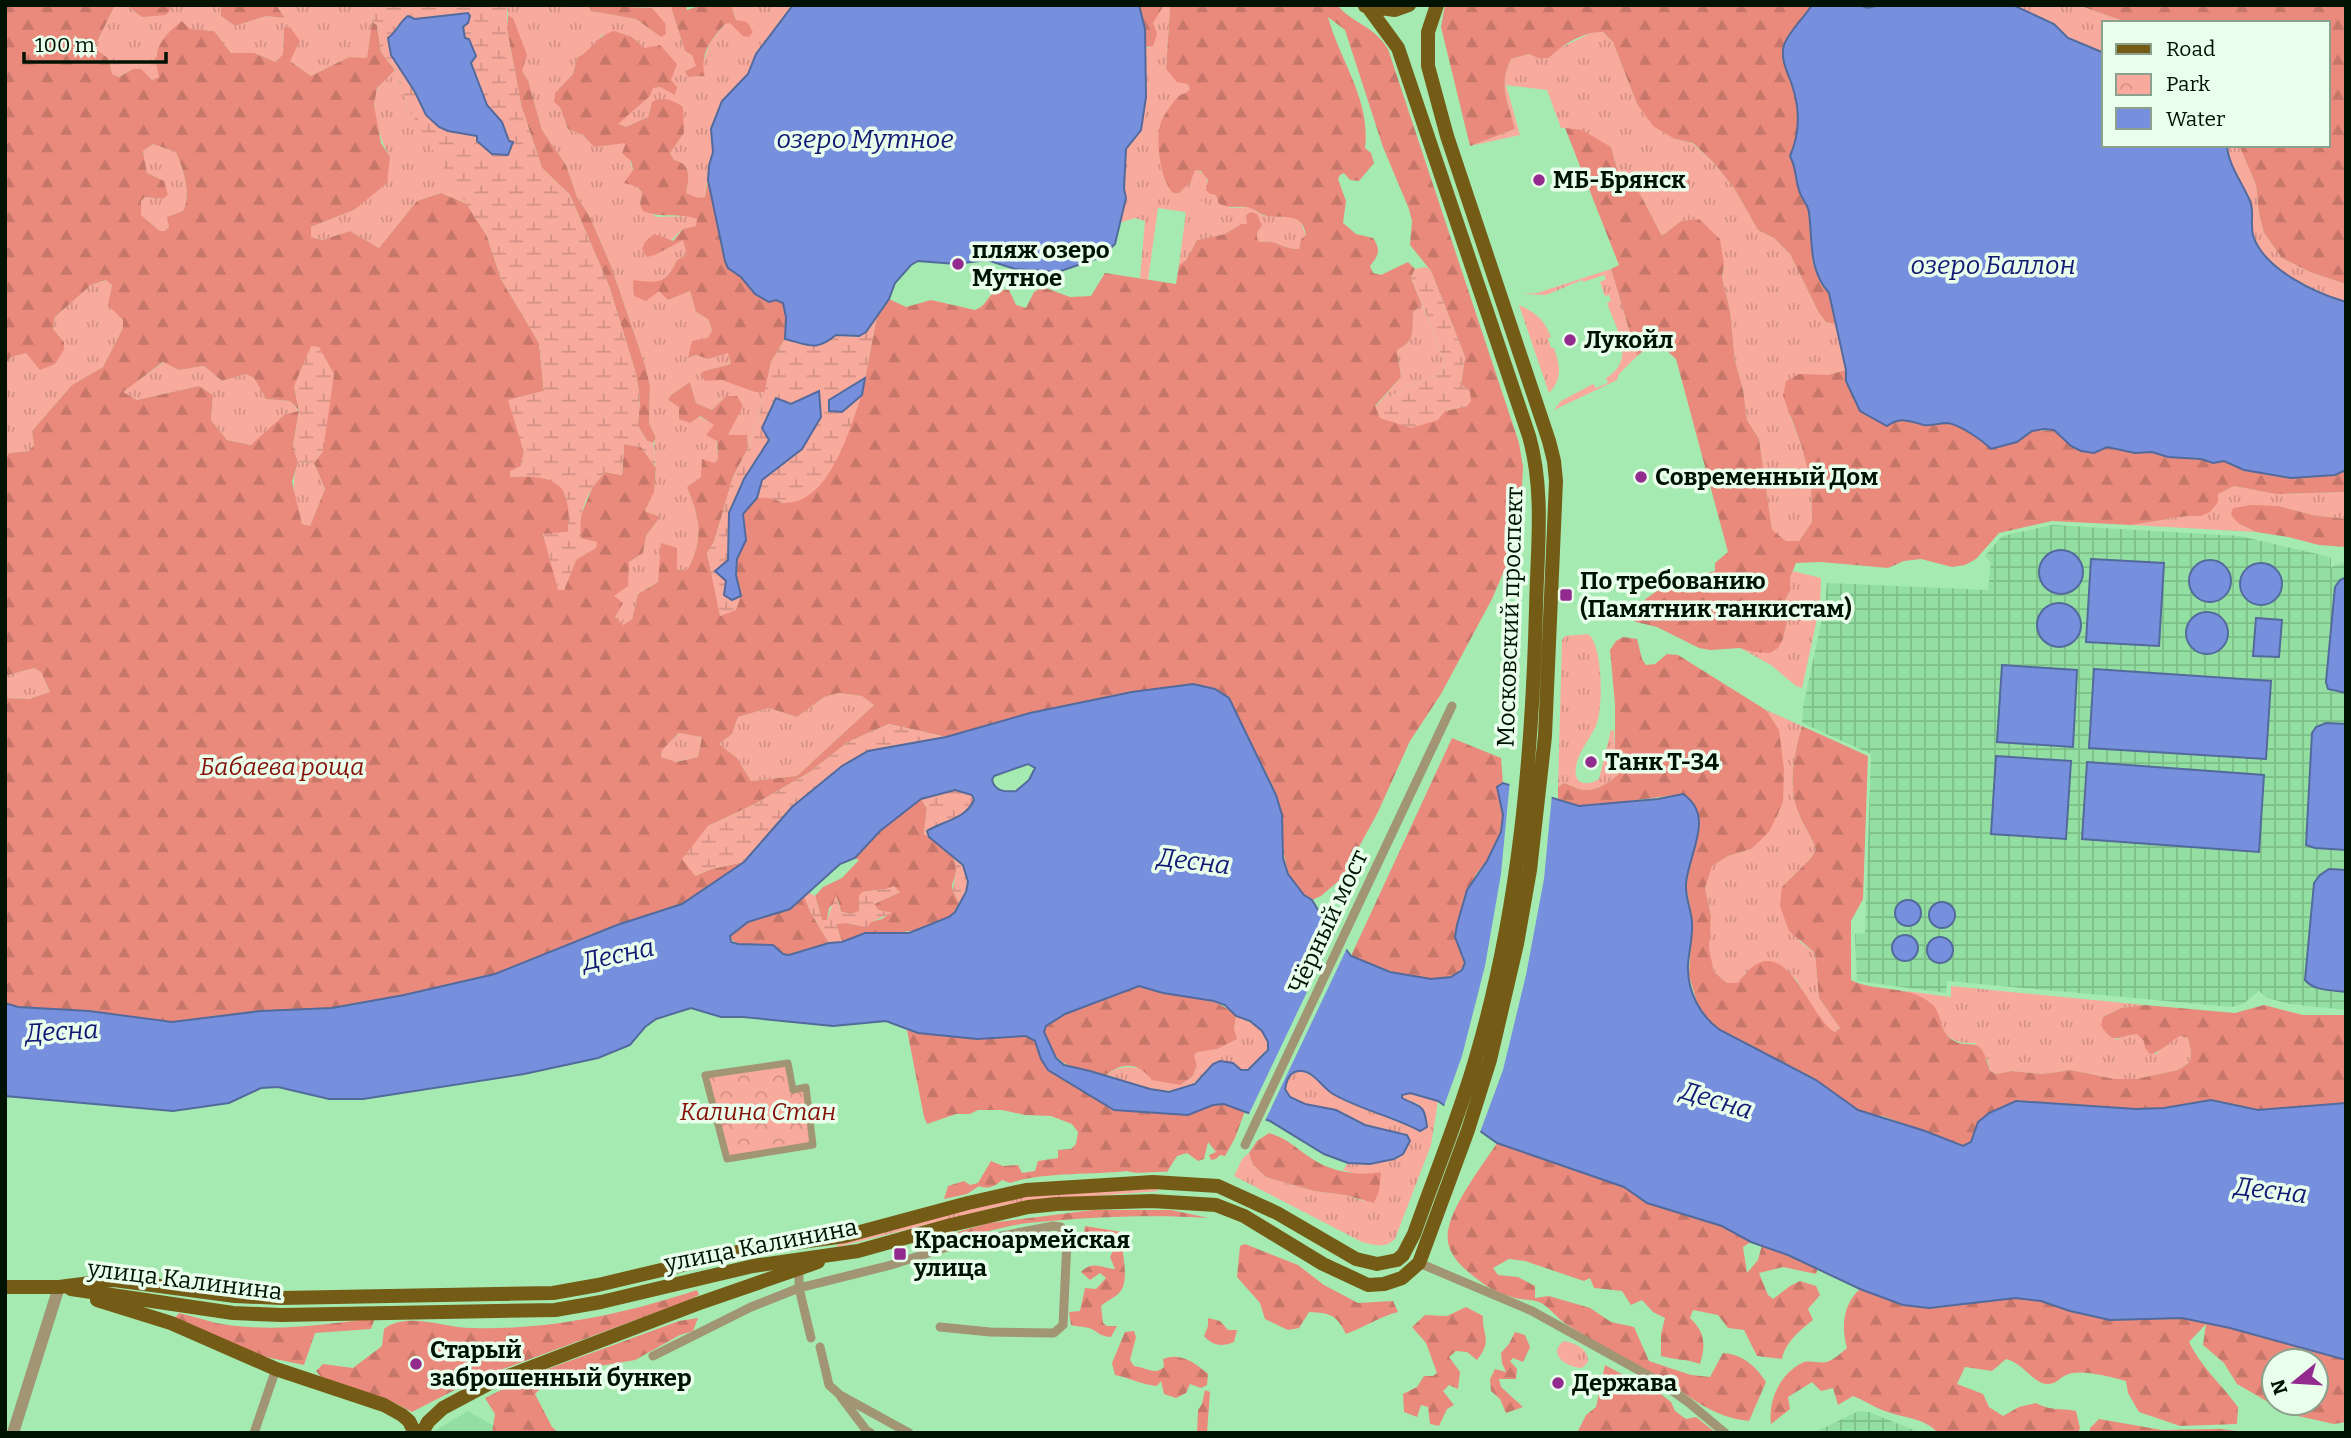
<svg xmlns="http://www.w3.org/2000/svg" width="2351" height="1438" font-family="Bitter,serif">
  <style>
    .built { fill: #93dfa1 }
    .industrial { fill: url(#industrial-grid) }
    .grass { fill: url(#grass-tufts) }
    .forest { fill: url(#forest-firs); fill-rule: evenodd }
    .wetland { fill: url(#wetland-marsh) }
    .park { fill: url(#park-crowns) }
    .pitch { fill: #f8aa9d }
    .water { fill: #7790de; stroke: #536a9c; stroke-width: 2; fill-rule: evenodd }
    .pier { fill: #a5ebb1 }
    .lines { fill: none; stroke-linecap: round; stroke-linejoin: round }
    .pedestrian { stroke: #a19574; stroke-width: 7 }
    .minor { stroke: #a19574; stroke-width: 9 }
    .tertiary { stroke: #a19574; stroke-width: 12 }
    .primary { stroke: #745c17; stroke-width: 14 }
    .poi-dot { fill: #932b8f; stroke: #eafeec; stroke-width: 2.5 }
    .labels { text-anchor: middle; stroke-width: 7; stroke-linejoin: round; paint-order: stroke }
    .poi-label { font-size: 24px; font-weight: bold; fill: #001202; stroke: #eafeec; text-anchor: start }
    .street-label { font-size: 24px; fill: #001202; stroke: #eafeec }
    .park-label { font-size: 24px; font-style: italic; fill: #85100a; stroke: #eafeec }
    .water-label { font-size: 26px; font-style: italic; fill: #121a74; stroke: #eafeec }
  </style>
  <defs>
    <pattern id="industrial-grid" width="8" height="8" patternUnits="userSpaceOnUse" patternTransform="scale(1.75)"><rect width="8" height="8" fill="#93dfa1"/><path d="M0 4h8M4 0v8" fill="none" stroke="#7dbe89"/></pattern>
    <pattern id="grass-tufts" width="24" height="20" patternUnits="userSpaceOnUse" patternTransform="scale(1.75)"><rect width="24" height="20" fill="#f8aa9d"/><path d="M3 7l-1-3M5 7V3M7 7l1-3M15 17l-1-3M17 17v-4M19 17l1-3" fill="none" stroke="#d39186"/></pattern>
    <pattern id="forest-firs" width="22" height="20" patternUnits="userSpaceOnUse" patternTransform="scale(1.75)"><rect width="22" height="20" fill="#ea8a7c"/><path d="M5 1l3.5 6h-7zM16 11l3.5 6h-7z" fill="#c7766a"/></pattern>
    <pattern id="wetland-marsh" width="20" height="14" patternUnits="userSpaceOnUse" patternTransform="scale(1.75)"><rect width="20" height="14" fill="#f8aa9d"/><path d="M1 5h8M5 5V1M11 12h8M15 12V8" fill="none" stroke="#d39186"/></pattern>
    <pattern id="park-crowns" width="20" height="18" patternUnits="userSpaceOnUse" patternTransform="scale(1.75)"><rect width="20" height="18" fill="#f8aa9d"/><path d="M2 6a3 3 0 1 1 6 0M12 15a3 3 0 1 1 6 0" fill="none" stroke="#d39186"/></pattern>
  </defs>
  <rect width="100%" height="100%" fill="#a5ebb1"/>
  <!-- built -->
  <path class="built" d="M 468,1411 L 506,1433 L 435,1433 L 436,1430 Z"/>
  <!-- industrial -->
  <path class="industrial" d="M 2052,525 L 2240,536 L 2326,556 L 2331,558 L 2331,567 L 2346,562 L 2346,1010 L 2290,1004 L 2267,998 L 2259,991 L 2243,1004 L 2232,1007 L 1947,981 L 1946,993 L 1857,981 L 1855,934 L 1865,933 L 1871,754 L 1802,723 L 1803,707 L 1825,605 L 1827,583 L 1988,590 L 1991,563 L 1985,556 L 2002,536 Z
    M 1859,1411 L 1869,1412 L 1921,1433 L 1813,1433 Z"/>
  <!-- grass -->
  <path class="grass" d="M 115,5 L 126,5 L 142,17 L 171,9 L 169,5 L 221,5 L 221,16 L 235,26 L 266,16 L 285,18 L 276,5 L 370,5 L 372,22 L 367,59 L 349,57 L 311,76 L 290,61 L 284,28 L 283,54 L 276,62 L 254,53 L 231,53 L 214,31 L 189,29 L 182,21 L 159,77 L 152,80 L 133,69 L 119,77 L 112,74 L 108,58 L 94,48 Z
    M 507,5 L 588,5 L 591,11 L 636,19 L 661,37 L 652,8 L 604,5 L 671,7 L 685,51 L 692,55 L 697,66 L 686,71 L 688,77 L 705,76 L 702,65 L 710,43 L 725,24 L 736,20 L 731,5 L 793,5 L 756,53 L 748,74 L 722,101 L 711,129 L 713,152 L 709,166 L 705,197 L 698,199 L 686,193 C 689,178 692,164 674,160 L 670,153 L 684,133 L 652,102 L 648,117 L 626,127 L 617,124 L 649,96 L 652,88 L 660,87 L 675,94 L 645,48 L 632,37 L 602,35 L 591,50 L 577,58 L 573,74 L 555,93 L 568,129 L 583,135 L 594,147 L 626,142 L 636,186 L 642,192 L 640,204 L 656,217 L 689,216 L 698,218 L 697,226 L 683,229 L 655,255 L 683,239 L 688,255 L 677,260 C 672,272 667,279 655,283 L 668,300 L 690,291 L 696,312 L 708,319 L 712,330 L 708,338 L 689,358 L 696,355 L 708,359 L 728,352 L 731,364 L 704,371 L 755,392 L 765,392 L 761,409 L 748,448 L 747,435 L 728,435 L 726,396 L 712,410 L 696,403 L 690,382 L 671,395 L 668,400 L 715,425 L 718,459 L 701,477 L 687,487 C 700,519 704,537 688,569 L 677,570 L 638,594 L 632,619 L 622,626 L 615,617 L 613,596 L 629,562 L 643,553 L 646,536 L 660,517 L 645,511 C 651,498 655,487 656,472 C 657,461 651,448 656,438 L 649,423 L 650,386 L 645,365 L 611,266 L 590,217 L 577,197 L 566,165 L 542,130 L 528,80 L 522,71 L 513,18 L 508,15 Z
    M 1168,5 L 1170,9 L 1166,69 L 1188,84 L 1190,89 L 1187,94 L 1195,169 L 1206,175 L 1208,185 L 1230,208 L 1249,207 L 1264,216 L 1295,217 L 1300,220 L 1306,236 L 1301,239 L 1299,249 C 1280,249 1279,239 1259,242 L 1256,237 L 1257,230 L 1247,224 L 1241,224 L 1225,234 L 1197,240 L 1186,260 L 1179,265 L 1186,212 L 1158,208 L 1148,280 L 1140,278 L 1145,221 L 1135,218 L 1119,223 L 1126,198 L 1124,189 L 1126,149 L 1141,130 L 1146,97 L 1146,47 L 1149,48 L 1153,23 L 1161,7 Z
    M 2013,5 L 2078,5 L 2129,23 L 2104,23 L 2104,53 L 2068,38 L 2054,24 Z
    M 1593,32 L 1603,32 L 1613,42 L 1637,104 L 1675,139 L 1692,143 L 1715,164 L 1734,188 L 1758,230 L 1774,238 L 1790,254 L 1819,313 L 1826,322 L 1836,324 L 1846,370 L 1828,375 L 1790,416 L 1801,444 L 1811,483 L 1812,522 L 1799,541 L 1786,541 L 1772,531 L 1759,439 L 1747,420 L 1743,389 L 1735,361 L 1730,311 L 1722,277 L 1724,265 L 1681,221 L 1662,236 L 1639,192 L 1618,172 L 1611,147 L 1565,128 L 1561,128 L 1547,90 L 1506,85 L 1520,135 L 1470,146 L 1515,129 C 1508,101 1498,87 1511,59 L 1529,54 L 1538,58 L 1549,58 L 1556,50 Z
    M 395,70 L 408,108 L 467,204 L 441,193 L 417,201 L 379,248 L 350,231 L 322,240 L 311,237 L 311,227 L 354,210 L 390,157 C 381,142 367,103 379,86 C 383,80 390,75 395,70 Z
    M 153,144 L 176,152 C 183,169 192,193 183,211 L 168,217 L 169,227 L 165,231 L 160,231 L 141,215 L 141,201 L 145,197 L 163,199 L 164,181 L 147,173 L 143,151 Z
    M 2227,145 L 2239,145 L 2256,185 L 2259,214 L 2264,233 L 2282,258 L 2310,272 L 2346,284 L 2346,302 C 2315,291 2266,272 2254,238 C 2249,226 2255,213 2250,201 C 2242,182 2228,165 2227,145 Z
    M 1611,269 L 1637,356 L 1619,374 L 1617,380 L 1554,410 L 1561,401 L 1593,384 L 1596,388 L 1608,383 L 1606,378 C 1637,360 1616,329 1607,303 L 1611,301 L 1609,295 L 1605,296 L 1600,282 L 1606,279 L 1604,275 L 1583,282 L 1582,280 L 1546,295 L 1521,294 L 1537,293 Z
    M 107,280 L 112,284 L 109,305 L 123,320 L 123,328 L 103,367 L 72,385 L 32,431 L 34,445 L 29,451 L 9,453 L 5,459 L 5,364 L 11,357 L 64,342 L 53,329 L 55,317 L 91,285 Z
    M 1422,305 L 1436,338 L 1445,367 L 1436,376 L 1408,386 L 1377,405 L 1401,377 L 1397,350 C 1416,341 1412,331 1413,312 Z
    M 1519,305 C 1536,313 1544,319 1551,337 L 1548,338 L 1551,348 L 1554,348 C 1560,366 1563,378 1549,393 Z
    M 164,362 L 179,370 L 204,366 L 222,381 L 246,374 L 254,378 L 266,399 L 290,401 L 299,411 L 285,414 L 252,445 L 227,440 L 211,420 L 213,395 L 199,386 L 137,400 L 122,392 Z
    M 298,462 L 314,463 L 325,489 L 310,526 L 302,524 C 295,500 290,487 298,462 Z
    M 2234,486 L 2276,494 L 2346,492 L 2346,519 L 2312,515 L 2279,506 L 2238,523 L 2256,532 L 2131,525 L 2187,516 L 2201,516 L 2218,494 Z
    M 1793,571 L 1821,578 L 1820,605 L 1802,688 L 1796,686 L 1771,665 L 1740,648 L 1753,652 L 1783,639 L 1787,621 L 1784,602 L 1790,591 L 1790,578 Z
    M 1588,634 C 1603,645 1603,705 1597,723 C 1592,737 1578,751 1576,767 C 1573,784 1586,787 1599,779 L 1611,730 L 1614,731 L 1615,753 L 1622,758 L 1625,769 C 1614,778 1600,791 1585,790 C 1579,790 1571,785 1564,783 L 1558,787 L 1562,640 L 1565,636 Z
    M 34,668 L 41,672 L 50,692 L 29,699 L 5,698 L 5,676 Z
    M 839,693 L 862,696 L 874,705 L 797,776 L 751,781 L 737,758 L 719,744 L 732,734 L 738,717 L 769,708 L 797,717 L 824,697 Z
    M 1766,710 L 1802,726 C 1794,753 1787,787 1799,814 C 1804,827 1812,836 1816,850 L 1811,858 L 1782,887 L 1800,942 L 1815,953 L 1819,998 L 1840,1028 L 1835,1032 L 1827,1030 L 1795,978 L 1746,972 L 1739,983 L 1727,983 L 1714,972 L 1708,949 L 1711,916 L 1705,888 L 1711,866 L 1728,856 L 1751,849 L 1779,731 Z
    M 680,733 L 702,737 L 698,757 L 675,762 L 661,757 L 662,749 Z
    M 1951,986 L 2145,1005 L 2121,1008 L 2103,1017 L 2116,1040 L 2127,1035 L 2137,1034 L 2145,1041 L 2145,1048 L 2156,1054 L 2168,1042 L 2180,1036 L 2188,1038 L 2191,1052 L 2190,1062 L 2178,1070 L 2136,1079 L 2114,1079 L 2071,1070 L 2043,1074 L 2012,1071 L 1996,1074 L 1990,1071 L 1988,1061 L 1975,1043 C 1956,1044 1943,1038 1940,1019 L 1906,991 L 1951,997 Z
    M 1236,1016 C 1247,1020 1275,1033 1268,1050 C 1265,1057 1254,1065 1248,1070 L 1241,1070 L 1233,1063 L 1213,1064 C 1181,1108 1148,1087 1106,1075 C 1130,1057 1156,1074 1180,1085 L 1192,1077 L 1197,1066 L 1193,1055 L 1197,1051 L 1217,1049 L 1234,1029 Z
    M 1302,1071 C 1319,1078 1333,1095 1353,1104 C 1375,1114 1399,1120 1420,1131 L 1427,1127 L 1426,1115 L 1418,1104 L 1402,1098 L 1402,1095 L 1410,1093 L 1438,1101 L 1431,1145 L 1395,1239 C 1384,1249 1375,1245 1362,1242 L 1234,1176 L 1242,1159 L 1249,1153 L 1253,1165 L 1266,1177 L 1314,1191 L 1345,1195 L 1364,1201 L 1362,1176 L 1343,1170 L 1348,1163 L 1370,1164 L 1394,1159 L 1396,1132 L 1365,1125 L 1336,1110 L 1305,1104 L 1290,1097 L 1285,1089 C 1287,1077 1290,1072 1302,1071 Z
    M 1155,1188 L 1159,1191 L 1028,1201 L 1001,1206 L 837,1247 L 837,1245 L 841,1243 L 942,1216 L 1024,1196 Z
    M 1564,1341 C 1575,1343 1589,1349 1588,1362 L 1582,1368 C 1567,1368 1546,1354 1564,1341 Z"/>
  <!-- forest -->
  <path class="forest" d="M 5,5 L 115,5 L 94,48 L 108,58 L 112,74 L 119,77 L 133,69 L 141,69 L 152,80 L 159,77 C 152,49 161,38 182,21 L 190,29 L 214,31 L 231,53 L 254,53 L 276,62 L 283,54 L 284,28 L 290,27 L 300,41 L 290,61 L 311,76 L 349,57 L 367,58 L 372,22 L 377,25 L 381,52 L 395,70 L 377,88 L 374,105 L 381,143 L 390,157 L 387,183 L 354,210 L 311,227 L 311,237 L 322,240 L 350,231 L 379,248 L 417,201 L 441,193 L 467,204 L 487,236 L 501,279 L 539,343 L 544,391 L 509,400 L 524,452 L 521,466 L 511,477 L 542,475 L 562,487 L 570,509 L 568,532 L 543,535 L 564,590 L 576,559 L 580,538 L 579,520 L 593,486 L 605,472 L 622,475 L 624,444 L 641,447 L 656,468 L 654,492 L 645,511 L 660,517 L 646,536 L 643,553 L 629,562 L 628,586 L 614,596 L 623,603 L 615,617 L 623,625 L 632,619 L 638,594 L 658,582 L 661,543 L 677,548 L 677,570 L 688,569 C 704,537 700,519 687,487 L 701,477 L 702,459 L 714,463 L 718,459 L 717,441 L 706,435 L 714,425 L 700,416 L 690,423 L 679,419 L 679,407 L 668,400 L 671,395 L 690,382 L 696,403 L 712,410 L 726,396 L 737,396 L 743,406 L 728,435 L 747,435 L 748,448 L 733,477 L 714,542 L 707,553 L 721,616 L 740,596 L 732,600 L 724,595 L 715,571 L 729,547 L 727,530 L 762,428 L 776,398 L 791,404 L 772,498 L 783,503 L 865,378 L 877,316 L 889,299 L 906,307 L 931,300 L 975,310 C 992,304 985,288 1009,290 L 1016,305 L 1026,308 L 1034,292 L 1043,287 L 1070,297 L 1091,296 L 1105,273 L 1176,284 L 1179,265 L 1186,260 L 1197,240 L 1225,234 L 1241,224 L 1247,224 L 1246,215 L 1251,212 L 1257,214 L 1262,226 C 1257,231 1255,235 1259,242 C 1279,239 1280,249 1299,249 L 1301,239 L 1306,235 C 1302,211 1285,219 1267,216 C 1260,215 1254,208 1247,207 C 1235,206 1232,209 1219,204 L 1216,195 L 1210,194 L 1206,190 L 1208,180 L 1201,171 L 1195,170 L 1191,181 L 1179,193 L 1173,193 C 1160,179 1155,140 1161,122 C 1164,115 1171,104 1177,98 C 1182,92 1185,96 1190,89 L 1188,84 L 1177,82 L 1166,69 L 1170,9 L 1168,5 L 1337,5 C 1355,25 1373,25 1388,49 L 1519,443 L 1523,467 L 1520,523 L 1516,543 L 1492,599 L 1441,694 L 1410,741 L 1378,812 L 1342,878 L 1321,896 L 1312,900 C 1272,878 1289,828 1275,792 C 1260,756 1236,722 1215,689 L 1193,684 L 1132,692 L 1030,713 L 946,737 L 889,724 L 848,742 L 810,772 L 755,804 L 708,826 L 695,876 L 711,869 L 744,862 L 702,892 L 682,904 L 665,912 L 617,925 L 495,974 L 404,995 L 332,1008 L 235,1014 L 172,1022 L 89,1011 L 18,1007 L 5,1003 L 5,698 L 29,699 L 50,692 L 41,672 L 34,668 L 5,676 L 5,459 L 9,453 L 29,451 L 34,445 L 32,431 L 72,385 L 103,367 L 123,328 L 123,320 L 108,305 L 112,285 L 106,280 L 91,285 L 55,317 L 53,329 L 64,342 L 64,350 L 55,364 L 40,370 L 26,353 L 11,357 L 5,364 ZM 1328,17 L 1345,30 L 1383,147 L 1409,209 L 1412,221 L 1410,245 L 1431,271 L 1465,357 L 1461,384 L 1470,392 L 1467,406 L 1445,411 L 1375,406 L 1401,377 L 1397,350 C 1416,341 1412,331 1413,312 L 1422,305 L 1411,278 L 1415,269 L 1408,262 L 1381,275 L 1373,273 L 1370,266 C 1379,255 1381,250 1373,238 L 1356,234 L 1343,223 L 1346,201 L 1338,179 L 1340,175 L 1344,173 L 1350,180 L 1359,181 L 1374,163 L 1371,153 L 1365,148 C 1371,100 1340,61 1328,17 ZM 153,144 L 176,152 C 183,169 192,193 183,211 L 167,217 L 169,227 L 165,231 L 160,231 L 141,215 L 141,201 L 145,197 L 163,199 L 168,195 L 164,181 L 147,173 L 143,151 ZM 163,362 L 179,370 L 204,366 L 222,381 L 246,374 L 254,378 L 266,399 L 290,401 L 299,410 L 294,386 L 323,451 L 314,463 L 325,489 L 310,526 L 302,524 L 292,482 L 298,462 L 293,446 L 299,411 L 285,414 L 251,445 L 227,440 L 211,420 L 213,395 L 199,386 L 137,400 L 123,392 ZM 839,693 L 862,696 L 874,705 L 797,776 L 751,781 L 737,758 L 719,744 L 732,734 L 738,717 L 769,708 L 797,717 L 824,697 ZM 679,733 L 702,737 L 698,757 L 676,762 L 661,757 L 662,750 Z
    M 126,5 L 169,5 L 171,9 L 166,15 L 142,17 Z
    M 221,5 L 276,5 L 285,18 L 266,16 L 235,26 L 221,16 Z
    M 588,5 L 652,8 L 665,23 L 666,34 L 661,37 L 636,19 L 591,11 Z
    M 664,5 L 686,5 L 687,10 L 702,5 L 731,5 L 736,20 L 747,22 L 753,32 L 749,37 L 743,36 L 730,23 L 725,24 C 711,40 699,54 705,76 L 688,77 L 685,71 L 696,66 L 692,55 L 685,51 L 671,7 Z
    M 1139,5 L 1164,5 L 1153,23 L 1157,34 L 1153,46 L 1146,47 L 1145,29 Z
    M 1445,5 L 1812,5 L 1799,23 L 1783,59 C 1796,93 1806,120 1790,156 L 1796,166 L 1800,193 L 1809,209 L 1813,264 L 1823,287 L 1829,293 L 1836,324 L 1826,322 L 1819,313 L 1790,254 L 1774,238 L 1758,230 L 1734,188 L 1715,164 L 1693,143 L 1675,139 L 1653,126 L 1637,104 L 1613,42 L 1603,32 C 1585,31 1561,45 1549,58 L 1538,58 L 1529,54 L 1511,59 C 1498,87 1508,101 1515,129 L 1470,146 L 1441,27 Z
    M 2078,5 L 2346,5 L 2346,284 L 2310,272 L 2282,258 L 2264,233 L 2259,214 L 2256,185 L 2239,145 L 2328,145 L 2328,23 L 2129,23 Z
    M 508,15 L 513,18 L 527,55 L 522,71 L 528,80 L 542,130 L 566,165 L 577,197 L 590,217 L 611,266 L 645,365 L 650,386 L 649,423 L 656,438 L 653,443 L 647,441 L 638,426 L 640,399 L 636,374 L 609,286 L 570,195 L 542,168 L 521,105 L 507,29 Z
    M 614,31 L 632,37 L 645,48 L 660,45 L 677,64 L 671,80 L 677,87 L 675,95 L 660,87 L 653,88 L 650,96 L 618,124 L 626,127 L 648,117 L 652,102 C 663,96 673,100 683,107 L 684,133 L 670,153 L 674,160 C 692,164 689,178 686,193 L 698,198 L 705,197 L 708,180 L 719,225 L 721,247 L 728,268 L 741,277 L 755,294 L 783,303 L 786,317 L 785,339 L 771,362 L 765,392 L 755,392 L 722,380 L 705,381 L 701,374 L 704,371 L 731,364 L 728,353 L 708,359 L 696,355 L 688,358 L 692,341 L 708,338 L 712,330 L 708,319 L 696,312 L 690,291 L 668,300 L 659,291 L 646,301 L 634,296 L 633,280 C 657,283 666,285 677,260 L 687,255 L 683,240 L 655,255 L 647,257 L 642,249 L 645,242 L 654,234 L 673,241 L 683,229 L 696,226 L 697,219 C 679,212 661,219 643,211 L 640,204 L 642,192 L 636,186 L 624,183 L 633,170 L 631,161 L 622,153 L 626,143 L 594,147 L 583,135 L 568,129 L 560,107 L 554,102 L 555,93 L 573,74 L 577,58 C 595,48 596,36 614,31 Z
    M 1565,128 L 1582,130 L 1611,147 L 1618,172 L 1639,192 L 1662,236 L 1681,221 L 1699,219 L 1720,239 L 1724,265 L 1722,277 L 1730,311 L 1735,361 L 1743,389 L 1747,420 L 1759,439 L 1772,530 L 1786,541 L 1799,541 L 1812,522 L 1811,483 L 1801,444 L 1783,396 L 1786,381 L 1799,374 L 1828,375 L 1846,370 L 1846,381 L 1860,411 L 1887,426 C 1908,413 1909,425 1930,425 C 1935,425 1941,423 1947,423 C 1959,424 1982,440 1991,448 L 2017,442 L 2032,431 L 2054,430 L 2071,446 L 2098,450 L 2107,447 L 2135,453 L 2159,453 L 2168,457 L 2201,459 L 2213,463 L 2224,461 L 2244,470 L 2291,478 L 2335,475 L 2346,470 L 2346,492 L 2276,494 L 2234,486 L 2218,494 L 2218,502 L 2210,512 L 2201,516 L 2187,516 L 2131,525 L 2052,521 L 1999,533 L 1976,559 L 1965,565 L 1952,567 L 1921,559 L 1904,561 L 1888,568 L 1821,562 L 1796,563 L 1790,578 L 1790,591 L 1784,602 L 1787,621 L 1783,639 L 1778,648 L 1770,653 L 1753,652 L 1740,648 L 1710,650 L 1699,648 L 1657,627 L 1636,622 L 1631,618 L 1630,613 C 1662,582 1676,582 1715,571 L 1715,563 L 1728,552 L 1676,359 L 1656,341 L 1637,356 L 1611,269 L 1619,265 Z
    M 2252,505 L 2279,506 L 2312,515 L 2346,519 L 2346,547 L 2319,545 L 2288,537 L 2256,532 L 2238,523 L 2231,515 L 2233,508 Z
    M 1623,637 L 1637,639 L 1642,659 L 1646,665 L 1655,664 L 1667,654 L 1678,655 L 1766,710 L 1779,730 L 1784,769 L 1783,802 L 1769,832 L 1751,849 L 1728,856 L 1712,866 L 1705,888 L 1711,916 L 1709,949 L 1714,972 L 1727,983 L 1738,983 C 1784,916 1810,1022 1835,1032 L 1840,1028 L 1819,998 L 1815,953 L 1789,931 L 1780,906 L 1782,887 L 1811,858 L 1816,850 C 1812,836 1804,827 1799,814 C 1787,787 1794,753 1802,726 L 1868,756 L 1863,899 L 1851,921 L 1851,980 C 1876,993 1911,984 1933,1005 C 1942,1015 1939,1029 1950,1038 C 1970,1054 1979,1028 1990,1071 L 1996,1074 L 2012,1071 L 2043,1074 L 2071,1070 L 2114,1079 L 2136,1079 L 2178,1070 L 2190,1062 L 2191,1052 L 2188,1038 L 2180,1036 C 2170,1041 2160,1053 2150,1054 L 2145,1048 L 2144,1041 L 2137,1034 C 2117,1036 2115,1046 2101,1026 L 2103,1017 L 2121,1008 L 2145,1005 L 2235,1013 L 2264,1005 L 2303,1015 L 2346,1015 L 2346,1103 L 2258,1110 L 2211,1100 L 2164,1108 L 2136,1109 L 2044,1104 L 1974,1133 L 1971,1142 L 1963,1146 L 1883,1116 L 1869,1115 L 1858,1110 L 1816,1080 L 1720,1030 L 1708,1022 L 1699,1009 L 1689,976 L 1692,917 L 1686,887 L 1692,852 L 1683,794 L 1592,806 L 1568,805 L 1558,800 L 1558,787 L 1564,783 C 1571,785 1578,790 1585,790 C 1600,791 1614,778 1625,769 L 1622,758 L 1615,754 L 1615,704 L 1610,650 L 1616,641 Z
    M 1452,738 L 1501,758 L 1503,783 L 1497,787 L 1503,815 L 1501,832 L 1487,861 L 1476,874 L 1457,925 L 1455,937 L 1465,964 C 1445,997 1378,967 1351,956 Z
    M 921,799 L 927,808 L 924,834 C 937,841 958,854 956,871 C 956,876 952,882 952,887 C 953,892 957,898 959,903 C 942,943 875,926 842,942 L 836,924 L 842,922 L 867,927 L 870,922 L 882,919 L 890,913 L 878,910 L 874,904 L 900,892 L 886,889 L 862,892 L 859,903 L 859,911 L 852,914 L 841,912 L 838,900 L 829,908 L 827,920 L 822,920 L 815,896 L 823,887 L 842,878 L 859,860 L 855,858 L 880,831 Z
    M 804,896 L 811,913 L 829,943 L 789,956 L 783,954 L 773,945 L 738,944 L 729,938 L 748,922 L 790,909 Z
    M 1139,986 C 1149,988 1158,992 1167,994 C 1193,998 1216,996 1236,1016 L 1234,1029 L 1237,1039 L 1217,1049 L 1197,1052 L 1194,1055 L 1197,1066 L 1192,1077 L 1180,1085 L 1152,1080 C 1138,1062 1123,1062 1106,1075 C 1071,1065 1057,1071 1044,1032 L 1046,1026 L 1065,1014 Z
    M 907,1030 L 918,1033 L 997,1038 L 1026,1036 L 1035,1041 L 1041,1059 L 1114,1110 L 1135,1111 L 1224,1104 L 1245,1111 L 1235,1138 L 1225,1156 L 1220,1155 L 1216,1159 L 1211,1160 L 1209,1155 L 1216,1152 L 1208,1142 L 1204,1159 L 1198,1161 L 1187,1153 L 1177,1156 L 1167,1172 C 1154,1171 1138,1175 1127,1171 C 1091,1175 1042,1172 1010,1183 L 1002,1180 C 996,1186 988,1190 979,1186 L 967,1194 L 944,1199 L 948,1186 L 964,1181 L 970,1185 L 978,1183 L 991,1161 L 1003,1166 L 1018,1165 L 1022,1173 L 1035,1171 L 1038,1161 L 1058,1158 L 1058,1150 L 1071,1149 L 1076,1144 L 1078,1132 L 1072,1124 L 1051,1116 L 1025,1115 L 1002,1110 L 978,1110 L 970,1114 L 956,1114 L 927,1124 L 924,1117 Z
    M 1269,1133 C 1292,1140 1301,1154 1321,1164 C 1340,1173 1362,1176 1381,1172 L 1379,1191 L 1374,1203 L 1345,1195 L 1314,1191 L 1266,1177 L 1253,1165 L 1249,1153 L 1257,1141 Z
    M 1497,1143 L 1624,1187 L 1648,1203 L 1722,1226 L 1751,1242 L 1743,1247 L 1747,1273 L 1758,1260 L 1762,1245 L 1818,1268 L 1816,1274 L 1783,1267 L 1759,1273 L 1768,1295 L 1773,1299 L 1790,1286 L 1800,1281 L 1816,1286 L 1820,1295 L 1808,1309 L 1813,1320 C 1800,1330 1785,1343 1782,1359 L 1757,1356 L 1744,1330 L 1728,1328 L 1718,1315 L 1693,1310 L 1690,1318 C 1705,1332 1706,1345 1700,1364 C 1687,1359 1675,1360 1661,1356 L 1661,1334 L 1665,1318 L 1653,1312 L 1642,1300 L 1631,1305 L 1622,1291 L 1594,1288 L 1590,1278 L 1584,1281 L 1525,1261 L 1509,1259 L 1493,1268 L 1498,1275 L 1518,1277 L 1535,1286 L 1535,1298 L 1549,1296 L 1590,1308 L 1611,1322 L 1634,1327 L 1649,1361 L 1691,1375 L 1710,1377 L 1723,1353 C 1742,1354 1756,1366 1766,1382 L 1749,1421 C 1710,1417 1691,1396 1659,1377 C 1628,1359 1595,1343 1566,1324 C 1557,1318 1550,1308 1541,1303 C 1536,1300 1527,1300 1520,1299 C 1505,1296 1489,1289 1477,1279 C 1464,1269 1451,1258 1448,1242 C 1443,1215 1483,1165 1497,1143 Z
    M 1093,1210 L 1171,1210 L 1209,1218 C 1151,1214 1087,1217 1029,1223 C 1008,1225 986,1233 965,1236 L 957,1232 L 989,1223 Z
    M 1085,1226 L 1128,1233 L 1128,1242 L 1122,1245 C 1123,1258 1129,1281 1120,1292 C 1115,1298 1107,1300 1101,1306 L 1103,1323 L 1107,1326 L 1117,1326 L 1111,1337 C 1098,1336 1098,1331 1089,1328 C 1082,1326 1077,1327 1071,1325 L 1069,1312 L 1080,1311 L 1085,1288 L 1096,1289 L 1106,1278 L 1100,1273 L 1090,1280 L 1081,1272 C 1092,1260 1102,1268 1115,1269 L 1110,1257 L 1114,1249 L 1108,1235 L 1094,1235 L 1076,1245 L 1072,1240 L 1084,1232 Z
    M 1245,1244 L 1298,1265 L 1324,1285 L 1358,1303 L 1393,1301 L 1398,1312 C 1379,1317 1365,1327 1346,1334 C 1336,1314 1330,1313 1309,1312 L 1299,1328 L 1288,1330 L 1265,1319 L 1260,1303 L 1237,1277 L 1240,1246 Z
    M 1860,1289 L 1903,1305 L 1929,1308 L 2016,1298 L 2041,1301 L 2070,1311 L 2110,1320 L 2182,1318 L 2230,1328 L 2346,1360 L 2346,1422 L 2334,1424 L 2289,1414 L 2237,1384 L 2224,1363 L 2203,1345 L 2206,1324 L 2189,1342 C 2201,1367 2222,1385 2238,1407 L 2237,1424 L 2180,1426 L 2139,1412 L 2128,1393 L 2126,1381 C 2111,1377 2080,1368 2066,1375 C 2059,1378 2057,1384 2047,1384 C 2032,1383 2025,1364 2006,1359 L 1992,1371 L 1965,1367 L 1957,1384 L 1983,1394 L 1989,1407 L 2003,1416 L 2019,1407 L 2036,1403 C 2050,1411 2061,1408 2076,1411 L 2080,1428 L 2078,1433 L 1938,1433 C 1924,1418 1909,1419 1891,1413 C 1878,1410 1866,1401 1853,1396 L 1838,1405 L 1833,1388 L 1821,1391 L 1812,1382 L 1788,1397 L 1790,1409 L 1771,1424 C 1768,1400 1780,1374 1802,1363 C 1810,1359 1821,1365 1829,1361 C 1835,1359 1842,1352 1847,1348 C 1841,1327 1843,1304 1860,1289 ZM 2274,1361 L 2316,1361 L 2316,1403 L 2274,1403 Z
    M 697,1290 L 699,1295 L 684,1302 L 476,1379 L 412,1412 L 393,1402 L 321,1377 L 316,1371 L 323,1364 L 353,1368 L 382,1346 L 384,1329 C 407,1311 445,1328 472,1328 C 550,1330 624,1314 697,1290 Z
    M 1466,1307 L 1483,1316 C 1482,1336 1493,1340 1477,1360 L 1467,1352 L 1456,1351 L 1449,1357 L 1460,1372 L 1458,1389 L 1449,1385 L 1443,1391 L 1454,1405 L 1447,1409 L 1439,1426 L 1430,1424 L 1428,1407 L 1421,1405 L 1417,1417 L 1404,1412 L 1403,1394 L 1417,1387 L 1424,1376 L 1433,1376 L 1437,1373 L 1426,1343 L 1412,1327 L 1425,1315 L 1447,1316 Z
    M 179,1313 C 192,1316 204,1320 216,1323 C 269,1333 323,1325 375,1318 L 371,1329 L 315,1333 L 304,1365 L 261,1356 L 175,1318 Z
    M 698,1318 L 693,1331 L 680,1335 L 635,1360 L 594,1367 L 589,1377 L 583,1377 L 577,1374 L 543,1386 L 535,1394 L 552,1427 L 559,1433 L 492,1433 L 495,1414 L 485,1398 L 534,1374 L 679,1321 Z
    M 1208,1318 L 1220,1321 L 1228,1330 L 1237,1330 L 1234,1342 C 1222,1347 1213,1346 1204,1336 L 1208,1326 Z
    M 1134,1331 L 1136,1337 L 1130,1360 L 1134,1366 C 1145,1367 1155,1376 1164,1367 L 1163,1359 C 1181,1352 1195,1363 1208,1374 L 1207,1385 L 1201,1388 L 1190,1384 L 1186,1393 L 1176,1398 L 1164,1394 L 1161,1381 L 1157,1386 C 1142,1385 1130,1378 1115,1375 L 1112,1363 L 1125,1332 Z
    M 1515,1332 L 1525,1335 L 1530,1347 L 1523,1362 L 1513,1358 L 1510,1361 L 1517,1369 L 1516,1379 L 1499,1379 L 1501,1387 L 1523,1407 L 1506,1413 L 1500,1399 L 1491,1391 L 1490,1379 L 1495,1369 L 1506,1372 L 1502,1363 L 1501,1353 L 1509,1344 Z
    M 1605,1365 L 1631,1379 L 1648,1384 L 1671,1402 L 1675,1411 L 1686,1419 L 1696,1417 L 1716,1433 L 1577,1433 L 1586,1415 L 1596,1407 Z
    M 1205,1390 L 1210,1392 L 1207,1433 L 1197,1433 L 1198,1410 L 1202,1404 Z
    M 2099,1419 L 2162,1430 L 2220,1429 L 2253,1433 L 2090,1433 L 2090,1428 Z"/>
  <!-- wetland -->
  <path class="wetland" d="M 370,5 L 507,5 L 507,29 L 521,105 L 542,168 L 570,195 L 609,286 L 636,374 L 640,399 L 638,426 L 647,441 L 653,443 L 656,468 L 641,447 L 624,444 L 622,475 L 605,472 C 587,492 578,511 581,538 L 597,542 L 596,548 L 576,560 L 564,590 L 558,590 L 543,534 L 568,532 C 572,481 556,475 510,477 L 510,471 L 521,466 L 524,452 L 508,400 L 544,391 L 539,343 L 501,279 L 487,236 L 439,161 L 408,108 L 395,70 L 381,52 L 377,25 L 372,22 Z
    M 1426,267 L 1431,271 L 1465,357 L 1461,384 L 1470,392 L 1471,401 L 1467,406 L 1445,411 L 1438,420 L 1411,428 L 1380,418 L 1375,406 L 1408,386 L 1436,376 L 1445,367 L 1436,338 L 1411,278 L 1415,269 Z
    M 877,316 L 865,378 L 829,400 L 842,412 L 862,395 C 849,429 830,505 783,503 C 781,502 775,499 773,499 C 768,497 762,498 757,498 L 762,480 L 802,449 L 790,404 L 776,398 L 769,440 L 744,479 L 727,530 L 729,547 L 726,581 L 732,600 L 741,596 L 736,610 L 720,616 L 707,553 L 714,542 L 733,477 L 748,448 L 761,409 L 771,362 L 785,339 L 814,346 C 820,343 828,338 834,335 C 860,328 855,348 877,316 Z
    M 311,346 L 319,347 L 334,374 L 323,451 L 314,463 L 298,462 L 293,446 L 299,411 L 294,386 Z
    M 889,724 L 946,737 L 868,751 L 842,766 L 792,807 L 744,862 L 711,869 L 695,876 L 682,859 L 708,826 L 755,804 L 810,772 L 848,742 Z
    M 955,790 L 972,795 L 974,800 C 967,818 943,824 927,831 L 929,837 L 924,834 L 927,808 L 921,799 Z
    M 954,857 C 970,871 971,885 959,903 L 953,890 L 956,871 Z
    M 894,886 L 900,892 L 874,904 L 878,910 L 892,913 L 871,922 L 867,928 L 849,923 L 836,924 L 842,942 L 829,943 L 811,913 L 804,896 L 808,892 L 815,896 L 822,920 L 827,920 L 836,895 L 841,912 L 852,914 L 859,911 L 859,896 L 862,892 L 886,889 Z"/>
  <!-- park -->
  <path class="park" d="M 788,1063 L 793,1089 L 806,1087 L 812,1144 L 727,1159 L 705,1075 Z"/>
  <!-- pitch -->
  <path class="pitch" d="M 1191,198 L 1198,199 L 1210,206 L 1209,215 L 1189,215 L 1178,208 L 1178,204 L 1182,200 Z"/>
  <!-- water -->
  <path class="water" d="M 793,5 L 1139,5 L 1145,29 L 1146,97 L 1141,130 L 1126,149 L 1124,189 L 1126,198 L 1115,244 L 1101,257 L 1058,272 L 1015,269 L 987,260 L 956,264 L 918,261 L 911,265 L 895,283 L 889,299 L 866,332 L 859,336 L 836,335 C 815,352 810,345 785,339 L 786,317 L 783,303 L 776,300 L 769,302 L 755,294 L 741,277 L 728,268 L 725,261 L 708,180 L 709,166 L 713,152 L 711,129 L 722,101 L 748,74 L 756,54 Z
    M 1812,5 L 1860,5 L 1867,8 L 1881,5 L 2013,5 L 2054,24 L 2068,38 L 2104,53 L 2104,145 L 2227,145 C 2228,165 2242,182 2250,201 C 2255,213 2249,226 2254,238 C 2266,270 2315,293 2346,302 L 2346,470 L 2335,475 L 2291,478 L 2244,470 L 2224,461 L 2213,463 L 2201,459 L 2168,457 L 2152,452 L 2135,453 L 2107,447 L 2094,453 L 2081,451 L 2071,446 L 2054,430 L 2044,429 L 2032,431 L 2017,442 L 1991,449 C 1982,440 1959,424 1947,423 C 1939,423 1932,426 1924,425 C 1908,421 1901,416 1887,426 L 1860,411 L 1846,381 L 1846,370 L 1829,293 C 1808,269 1813,242 1809,213 C 1808,204 1803,201 1800,193 C 1795,181 1797,169 1790,156 C 1801,131 1800,107 1791,82 C 1787,71 1780,58 1784,45 C 1789,31 1804,18 1812,5 Z
    M 468,13 L 470,16 L 468,23 L 463,27 L 465,38 L 469,39 L 476,56 L 471,63 L 487,105 L 502,122 L 509,141 L 513,142 L 508,155 L 492,154 L 477,141 L 477,136 L 448,131 L 439,127 L 426,115 L 415,92 L 391,55 L 388,38 C 397,32 399,22 408,16 L 415,19 Z
    M 865,378 L 862,395 L 842,412 L 829,411 L 829,400 Z
    M 819,391 L 821,417 L 802,449 L 762,480 L 757,498 L 743,514 L 746,540 L 737,559 L 736,575 L 741,596 L 732,600 L 724,595 L 726,581 L 715,571 L 728,560 L 729,513 L 744,479 L 769,440 L 762,428 L 776,398 L 791,404 Z
    M2039 572a22 22 0 1 1 44 0a22 22 0 1 1-44 0Z
    M 2091,559 L 2164,563 L 2159,646 L 2086,642 Z
    M2189 581a21 21 0 1 1 42 0a21 21 0 1 1-42 0Z
    M2240 584a21 21 0 1 1 42 0a21 21 0 1 1-42 0Z
    M 2346,577 L 2346,693 L 2328,689 L 2326,682 L 2335,587 L 2340,580 Z
    M2037 625a22 22 0 1 1 44 0a22 22 0 1 1-44 0Z
    M2186 633a21 21 0 1 1 42 0a21 21 0 1 1-42 0Z
    M 2256,618 L 2282,620 L 2279,657 L 2253,656 Z
    M 2002,665 L 2077,670 L 2073,747 L 1997,742 Z
    M 2094,669 L 2271,681 L 2266,759 L 2089,748 Z
    M 1193,684 L 1215,689 L 1229,698 L 1276,795 L 1282,815 L 1283,858 L 1288,874 L 1304,895 L 1312,900 L 1326,923 L 1351,956 L 1390,972 L 1431,979 L 1451,977 L 1462,970 L 1465,963 L 1455,937 L 1457,925 L 1467,890 L 1487,861 L 1501,832 L 1503,815 L 1497,787 L 1503,783 L 1579,806 L 1658,799 L 1683,794 C 1716,816 1688,854 1686,884 C 1685,897 1691,909 1692,922 C 1693,937 1689,950 1688,965 C 1687,991 1700,1016 1720,1030 L 1816,1080 L 1858,1110 L 1925,1131 L 1963,1146 L 1971,1142 L 1978,1122 L 1989,1113 L 2016,1101 L 2136,1109 L 2164,1108 L 2211,1100 L 2258,1110 L 2346,1103 L 2346,1360 L 2230,1328 L 2182,1318 L 2110,1320 L 2070,1311 L 2041,1301 L 2016,1298 L 1929,1308 L 1903,1305 L 1860,1289 L 1788,1255 L 1751,1242 L 1722,1226 L 1647,1203 L 1624,1187 L 1497,1143 L 1438,1101 L 1410,1093 L 1402,1095 L 1402,1098 C 1420,1108 1424,1102 1427,1127 L 1420,1131 C 1392,1116 1361,1110 1333,1094 C 1323,1088 1314,1072 1302,1071 C 1290,1070 1287,1079 1285,1089 L 1290,1097 L 1305,1104 L 1336,1110 L 1365,1125 L 1407,1135 L 1410,1141 L 1403,1154 L 1394,1159 L 1370,1164 L 1348,1163 L 1324,1154 L 1270,1121 L 1224,1104 L 1213,1105 L 1188,1115 L 1114,1110 L 1048,1070 L 1041,1059 L 1035,1041 L 1026,1036 L 977,1039 L 918,1033 L 886,1021 L 833,1026 L 743,1017 L 721,1017 L 691,1008 L 656,1019 L 645,1027 L 630,1045 L 598,1058 L 524,1074 L 363,1099 L 329,1099 L 278,1087 L 261,1088 L 229,1103 L 173,1111 L 5,1096 L 5,1003 L 18,1007 L 89,1011 L 172,1022 L 261,1011 L 332,1008 L 404,995 L 495,974 L 617,925 L 682,904 L 744,862 L 792,807 L 842,766 L 868,751 L 946,737 L 1030,713 L 1132,692 ZM 1028,764 L 1035,768 L 1029,780 L 1016,791 C 1006,792 995,792 992,780 L 994,776 ZM 955,790 L 972,795 L 974,800 C 966,819 943,821 927,831 L 929,837 L 963,865 L 968,882 L 966,892 L 955,912 L 949,917 L 909,933 L 865,933 L 842,942 L 829,943 L 789,955 L 783,954 L 773,945 L 738,944 L 731,942 L 730,936 L 748,922 L 790,909 L 840,864 L 855,858 L 880,831 L 921,799 ZM 1139,986 L 1163,993 L 1214,1001 L 1225,1005 L 1236,1016 L 1250,1021 L 1262,1031 L 1268,1042 L 1268,1050 L 1248,1070 L 1241,1070 L 1233,1063 L 1220,1061 L 1213,1064 L 1195,1084 L 1169,1092 L 1150,1089 L 1090,1071 L 1064,1065 L 1056,1058 L 1044,1032 L 1046,1026 L 1065,1014 Z
    M 2326,723 L 2346,724 L 2346,850 L 2315,848 L 2306,845 L 2312,733 L 2316,727 Z
    M 1996,756 L 2071,761 L 2066,839 L 1991,834 Z
    M 2087,762 L 2264,775 L 2259,852 L 2082,839 Z
    M 2329,869 L 2346,870 L 2346,992 C 2332,990 2314,991 2305,980 L 2314,883 L 2320,875 Z
    M1895 913a13 13 0 1 1 26 0a13 13 0 1 1-26 0Z
    M1929 915a13 13 0 1 1 26 0a13 13 0 1 1-26 0Z
    M1892 948a13 13 0 1 1 26 0a13 13 0 1 1-26 0Z
    M1927 950a13 13 0 1 1 26 0a13 13 0 1 1-26 0Z"/>
  <!-- pier -->
  <path class="pier" d="M 1510,780 L 1552,794 L 1544,879 L 1526,975 L 1503,1070 L 1479,1135 L 1443,1109 L 1462,1056 L 1485,966 L 1501,874 Z
    M 1336,931 L 1348,946 L 1264,1123 L 1248,1116 Z"/>
  <g class="lines">
    <!-- pedestrian -->
    <path class="pedestrian" d="M 788,1063 L 793,1090 L 806,1087 L 813,1145 L 727,1159 L 705,1075 Z"/>
    <!-- minor -->
    <path class="minor" d="M 1245,1145 L 1452,706
      M 1419,1263 L 1532,1311 L 1660,1382 L 1688,1402 L 1725,1433
      M 799,1270 L 799,1288 L 811,1338
      M 820,1347 L 829,1385 L 840,1395 L 909,1433
      M 653,1356 L 751,1307 L 799,1288 L 891,1265 L 954,1245 L 1053,1226 L 1061,1227 L 1067,1241 L 1063,1325 L 1054,1333 L 990,1332 L 940,1327
      M 841,1397 L 866,1430 L 871,1433
      M 254,1433 L 276,1369"/>
    <!-- tertiary -->
    <path class="tertiary" d="M 13,1433 L 59,1287"/>
    <!-- primary -->
    <path class="primary" d="M 1365,6 L 1395,10 L 1409,5
      M 5,1287 L 59,1287 L 114,1280 L 235,1296 L 281,1298 L 553,1293 L 598,1285 L 750,1249 L 845,1236 L 968,1203 L 1026,1190 L 1153,1182 L 1218,1186 L 1277,1213 L 1356,1259 L 1377,1264 L 1397,1260 L 1403,1255 L 1414,1234 C 1435,1174 1460,1115 1477,1054 C 1519,909 1532,759 1536,609 C 1537,551 1545,492 1529,436 L 1398,48 L 1368,7
      M 71,1289 L 233,1313 L 281,1315 L 555,1310 L 601,1302 L 753,1266 L 858,1251 L 951,1225 L 1028,1207 L 1057,1204 L 1152,1201 L 1216,1205 L 1244,1216 L 1323,1264 L 1368,1285 L 1384,1284 L 1402,1278 L 1419,1263 L 1468,1130 L 1490,1060 L 1517,944 L 1530,870 L 1545,736 L 1556,481 L 1554,461 L 1549,441 L 1447,136 L 1428,66 L 1428,32 L 1437,5
      M 97,1300 L 171,1323 L 276,1369 L 384,1405 L 402,1415 L 409,1421 L 415,1433
      M 422,1433 L 428,1422 L 443,1408 L 490,1383 L 697,1304 L 818,1262"/>
  </g>
  <!-- markers -->
  <g class="poi-dot">
    <circle cx="1539" cy="180" r="7"/>
    <circle cx="958" cy="264" r="7"/>
    <circle cx="1570" cy="340" r="7"/>
    <circle cx="1641" cy="477" r="7"/>
    <rect x="1559" y="588" width="14" height="14" rx="3.5"/>
    <circle cx="1591" cy="762" r="7"/>
    <rect x="893" y="1247" width="14" height="14" rx="3.5"/>
    <circle cx="416" cy="1364" r="7"/>
    <circle cx="1558" cy="1383" r="7"/>
  </g>
  <g class="labels">
    <!-- poi labels -->
    <g class="poi-label">
      <text x="1553" y="188">МБ-Брянск</text>
      <text x="972" y="258">пляж озеро<tspan x="972" dy="28">Мутное</tspan></text>
      <text x="1584" y="348">Лукойл</text>
      <text x="1655" y="485">Современный Дом</text>
      <text x="1580" y="589">По требованию<tspan x="1580" dy="28">(Памятник танкистам)</tspan></text>
      <text x="1605" y="770">Танк Т-34</text>
      <text x="914" y="1248">Красноармейская<tspan x="914" dy="28">улица</tspan></text>
      <text x="430" y="1358">Старый<tspan x="430" dy="28">заброшенный бункер</tspan></text>
      <text x="1572" y="1391">Держава</text>
    </g>
    <!-- street labels -->
    <g class="street-label">
      <text transform="translate(1510 617) rotate(-88)" y="8">Московский проспект</text>
      <text transform="translate(1328 922) rotate(-65)" y="8">Чёрный мост</text>
      <text transform="translate(761 1245) rotate(-11)" y="8">улица Калинина</text>
      <text transform="translate(185 1280) rotate(7)" y="8">улица Калинина</text>
    </g>
    <!-- park labels -->
    <g class="park-label">
      <text x="282" y="775">Бабаева роща</text>
      <text x="758" y="1120">Калина Стан</text>
    </g>
    <!-- water labels -->
    <g class="water-label">
      <text x="865" y="148">озеро Мутное</text>
      <text x="1993" y="274">озеро Баллон</text>
      <text transform="translate(1194 861) rotate(7)" y="9">Десна</text>
      <text transform="translate(618 954) rotate(-12)" y="9">Десна</text>
      <text transform="translate(62 1031) rotate(-3)" y="9">Десна</text>
      <text transform="translate(1717 1100) rotate(17)" y="9">Десна</text>
      <text transform="translate(2271 1190) rotate(7)" y="9">Десна</text>
    </g>
  </g>
  <!-- border -->
  <rect width="2351" height="1438" fill="none" stroke="#001202" stroke-width="14"/>
  <!-- legend -->
  <rect x="2102" y="21" width="228" height="126" fill="#eafeec" stroke="#8ca08e" stroke-width="2"/>
  <rect x="2116" y="44" width="35" height="10" fill="#745c17" stroke="#8ca08e" stroke-width="2"/>
  <text x="2166" y="56" font-size="21" fill="#001202">Road</text>
  <rect x="2116" y="74" width="35" height="21" fill="url(#park-crowns)" stroke="#8ca08e" stroke-width="2"/>
  <text x="2166" y="91" font-size="21" fill="#001202">Park</text>
  <rect x="2116" y="108" width="35" height="21" fill="#7790de" stroke="#8ca08e" stroke-width="2"/>
  <text x="2166" y="126" font-size="21" fill="#001202">Water</text>
  <!-- north arrow -->
  <g transform="translate(2295 1382) rotate(252)"><circle r="33" fill="#eafeec" stroke="#8ca08e" stroke-width="2"/>
  <path d="M0-5L12 26L0 18L-12 26Z" fill="#932b8f"/>
  <text y="-10" font-size="19" font-weight="bold" text-anchor="middle" fill="#001202">N</text>
  </g>
  <!-- scale -->
  <path d="M24 52v10h142v-10" fill="none" stroke="#001202" stroke-width="3.5"/>
  <text x="35" y="52" font-size="21" fill="#001202" stroke="#eafeec" stroke-width="5" paint-order="stroke">100 m</text>
</svg>
